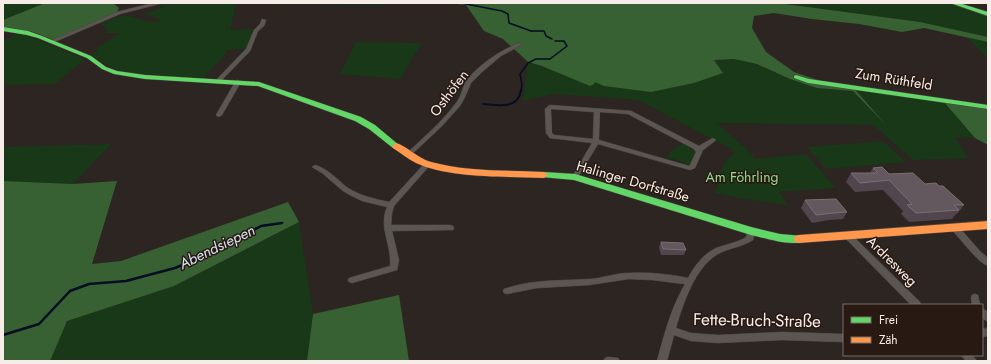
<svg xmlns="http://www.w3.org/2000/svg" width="991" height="364" font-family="Jost,sans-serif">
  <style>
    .green { fill: #183817 }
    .forest { fill: #376133 }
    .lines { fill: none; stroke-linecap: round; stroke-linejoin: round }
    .stream-far2 { stroke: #040d22; stroke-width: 1.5 }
    .stream-far1 { stroke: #040d22; stroke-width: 2 }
    .stream { stroke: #040d22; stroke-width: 2.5 }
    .street-casing { stroke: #4a433f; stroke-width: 1 }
    .fast-casing { stroke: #4a433f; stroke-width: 1 }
    .slow-casing { stroke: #4a433f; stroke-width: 1 }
    .street { fill: #5c5653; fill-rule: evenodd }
    .fast { fill: #63d668; fill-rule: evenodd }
    .slow { fill: #ff974d; fill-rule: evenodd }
    .wall { fill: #51464d }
    .building { fill: #63585d; stroke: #7a6f73 }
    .labels { text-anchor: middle; stroke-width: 3; stroke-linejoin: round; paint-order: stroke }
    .street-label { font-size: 14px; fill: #f7ede8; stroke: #281912 }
    .park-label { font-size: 14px; fill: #95dc91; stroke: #281912 }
    .water-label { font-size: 15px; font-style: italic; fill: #d6e3f2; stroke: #281912 }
    .near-street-label { font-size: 17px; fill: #f7ede8; stroke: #281912 }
  </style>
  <rect width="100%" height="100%" fill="#2d2521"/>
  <!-- green -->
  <path class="green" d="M 3,3 L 45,3 L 3,20 L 3,14 L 5,13 L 3,13 Z
    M 165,3 L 384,3 L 383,5 L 236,4 L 230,30 L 255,29 L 246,49 L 227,50 L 224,56 L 203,78 L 130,73 L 113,68 L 90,55 L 98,50 L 95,49 L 120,33 L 103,33 L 107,32 L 105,28 L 107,27 L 100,24 C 107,21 115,17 122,16 C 137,14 148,27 162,20 L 145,14 L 163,7 L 158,4 Z
    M 778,3 L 947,3 L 988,16 L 988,37 L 920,22 Z
    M 19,33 L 28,36 L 85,59 L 55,84 L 3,85 L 3,41 Z
    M 967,37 L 988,42 L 988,59 Z
    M 356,42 L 422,43 L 400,79 L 340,74 Z
    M 734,59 L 757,64 L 790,79 L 817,88 L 853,91 L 877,116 L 852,86 L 944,102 L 975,138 L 955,137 L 968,158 L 913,160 L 873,125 L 717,123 L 754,156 L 754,159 L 806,154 L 836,188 L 779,192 L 788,205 L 744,199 L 715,193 L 724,164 L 735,151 L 638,100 L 553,94 L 523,101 L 528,62 L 598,82 L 604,86 L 722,74 L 714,60 Z
    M 883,141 L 906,162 L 826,169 L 807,147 Z
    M 683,143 L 695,151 L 691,163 L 688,165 L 683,165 L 683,162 L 670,158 L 668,160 L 666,160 L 670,152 Z
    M 111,144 L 73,184 L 3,181 L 3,147 Z
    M 299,222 L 313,314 L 307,361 L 50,361 L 67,321 L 174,286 Z"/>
  <!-- forest -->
  <path class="forest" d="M 45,3 L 113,3 L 119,8 L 116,15 L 54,40 L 33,32 L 3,27 L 3,20 Z
    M 446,3 L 778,3 L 920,22 L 988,37 L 988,42 L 924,28 L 902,32 L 859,24 L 812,19 L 774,13 L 754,16 L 752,28 L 766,52 L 794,72 L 821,81 L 852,86 L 886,125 L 853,91 L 817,88 L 790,79 L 757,64 L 734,59 L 714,60 L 723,73 L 694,83 L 651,92 L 604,86 L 595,82 L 594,84 L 590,86 L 542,66 L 528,62 L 503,39 L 484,31 L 466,5 Z
    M 944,102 L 988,106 L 988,145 L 975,138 Z
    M 3,181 L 73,184 L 117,181 L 92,264 L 121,261 L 288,202 L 299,222 L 174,286 L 67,321 L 50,361 L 3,361 Z
    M 399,295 L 409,361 L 307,361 L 313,314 Z"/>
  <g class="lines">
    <!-- stream-far2 -->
    <path class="stream-far2" d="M 461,3 L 502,11 L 508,14 L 509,23 L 531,31 L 544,31 L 546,36 L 552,39
      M 521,91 L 522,85 L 520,74 L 528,63 L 536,59 L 550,59 L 567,46 L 564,41 L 555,41"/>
    <!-- stream-far1 -->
    <path class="stream-far1" d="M 483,104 C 498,105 518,110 521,90"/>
    <!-- stream -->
    <path class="stream" d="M 3,335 L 39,324 L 70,291 L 89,284 L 126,281 L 175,268 L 207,255 L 261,226 L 282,223"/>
    <defs>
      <path id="street" d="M 153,3 L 163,3 L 120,14 L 52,43 L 48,42 L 117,12 Z
        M 262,19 L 266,20 L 264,26 L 258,31 L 250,51 L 220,82 L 216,82 L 216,80 L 246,49 L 254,30 L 260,24 Z
        M 519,43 L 523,44 L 501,56 L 482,72 L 471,83 L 464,99 L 460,106 L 442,126 L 410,156 L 406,156 L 405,155 L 406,154 C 423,138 442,122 456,103 C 461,97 462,90 465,83 C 476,66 501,50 519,43 Z
        M 238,80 L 241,82 L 222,115 L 219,117 L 217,116 L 216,115 L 235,82 Z
        M 550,105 L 631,111 L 699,146 L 711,139 L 713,138 L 716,140 L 702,151 L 702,152 L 695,168 L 690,170 L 598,144 L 578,177 L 575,179 L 572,177 L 592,143 L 550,138 L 546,133 L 545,109 ZM 551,109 L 594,112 L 593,139 L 554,135 L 552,133 ZM 600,112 L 628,114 L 694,149 L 696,152 L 690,165 L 689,166 L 599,140 Z
        M 426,162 L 428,162 L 431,164 L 394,206 L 392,213 L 391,225 L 450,225 L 453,226 L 454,228 L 453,230 L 392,231 L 399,260 L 397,270 L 352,283 L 349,282 L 348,280 L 349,278 L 390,266 C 392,244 378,228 387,207 L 362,201 L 352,196 L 343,191 L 322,173 L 312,167 L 315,165 C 329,169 337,180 348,188 C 361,196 375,199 389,202 Z
        M 954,224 L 957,225 L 980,251 L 988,258 L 988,266 C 977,262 960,238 951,229 L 950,227 L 951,225 Z
        M 751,228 L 754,229 L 755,231 L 753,240 C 742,247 729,248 718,254 C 695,267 683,304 676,328 L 691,333 L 718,335 L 782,332 L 844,334 L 844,342 L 782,340 L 718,343 L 691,341 L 674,335 L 667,361 L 657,361 C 664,335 671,308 685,284 L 652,280 L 629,279 L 589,285 L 537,288 L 507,294 L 504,293 L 503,291 L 504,289 C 532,279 560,281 590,279 C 603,278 616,273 629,273 C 649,272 669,274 688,278 C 694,267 703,254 716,248 C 724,245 734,243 743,239 L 746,237 L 748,229 Z
        M 848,233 L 851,234 L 920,302 L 921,305 L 911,305 L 845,238 L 844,236 L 845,234 Z
        M 975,294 L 978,295 L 980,305 L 972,305 L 971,298 L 972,295 Z
        M 982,308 L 988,312 L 988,322 L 982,318 Z
        M 988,328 L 988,336 L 982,337 L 982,329 Z
        M 961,355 L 972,355 L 977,361 L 966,361 Z
        M 608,357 L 618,358 L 620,361 L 603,361 L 605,358 Z"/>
      <path id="fast" d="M 950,3 L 959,3 L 988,12 L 988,16 Z
        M 3,27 L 28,31 L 42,36 L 91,56 L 106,67 L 117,71 L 145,75 L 259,82 L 361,117 L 375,125 L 400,146 L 396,149 L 393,148 L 369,129 L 355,121 L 258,86 L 145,79 L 114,74 L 102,69 L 87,58 L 38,38 L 27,35 L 3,31 Z
        M 796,75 L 809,79 L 988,105 L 988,109 L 808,83 L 794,78 L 794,76 Z
        M 544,172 L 575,174 L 751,227 L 780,234 L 803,236 L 804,239 L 803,242 C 787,246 766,238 751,235 L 574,180 L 541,177 L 540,175 L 541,173 Z"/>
      <path id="slow" d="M 396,143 C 407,146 417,158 431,162 C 468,172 506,170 544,172 L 548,175 L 544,178 C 506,176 451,179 416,163 C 408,159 401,153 393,148 L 392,146 Z
        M 988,221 L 988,229 L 799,243 L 795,242 L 794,239 L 795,236 L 799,235 Z"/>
    </defs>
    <!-- street casing -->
    <use href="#street" class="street-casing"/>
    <!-- fast casing -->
    <use href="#fast" class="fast-casing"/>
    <!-- slow casing -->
    <use href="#slow" class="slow-casing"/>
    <!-- street -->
    <use href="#street" class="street"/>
    <!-- fast -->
    <use href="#fast" class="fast"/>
    <!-- slow -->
    <use href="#slow" class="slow"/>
  </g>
  <!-- wall -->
  <path class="wall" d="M 873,168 L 889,174 L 925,184 L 939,186 L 964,205 L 957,214 L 956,214 L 952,219 L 909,222 L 901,214 L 903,211 L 883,190 L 855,192 L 846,182 L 851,173 L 870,173 Z
    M 805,200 L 847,212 L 843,219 L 829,220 L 812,223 L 801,208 Z
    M 661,242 L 686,250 L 684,255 L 661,255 L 659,247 Z"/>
  <!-- building -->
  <path class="building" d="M 882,167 L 889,174 L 913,173 L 925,184 L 936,183 L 939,186 L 943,186 L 964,205 L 954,205 L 959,210 L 916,213 L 907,205 L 912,204 L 889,180 L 860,183 L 851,173 L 878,173 L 873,168 Z
    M 836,199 L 847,212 L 834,213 L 816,215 L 805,200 Z
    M 661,242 L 683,243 L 686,250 L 663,249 Z"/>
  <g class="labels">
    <!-- street labels -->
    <g class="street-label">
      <text transform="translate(894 79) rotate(9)" y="5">Zum Rüthfeld</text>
      <text transform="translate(449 93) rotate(-53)" y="5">Osthöfen</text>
      <text transform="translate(633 181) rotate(16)" y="5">Halinger Dorfstraße</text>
      <text transform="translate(892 261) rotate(45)" y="5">Ardresweg</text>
    </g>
    <!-- park labels -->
    <g class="park-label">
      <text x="742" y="182">Am Föhrling</text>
    </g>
    <!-- water labels -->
    <g class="water-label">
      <text transform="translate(217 247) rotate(-26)" y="5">Abendsiepen</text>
    </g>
    <!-- near-street labels -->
    <g class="near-street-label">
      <text transform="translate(757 320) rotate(1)" y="6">Fette-Bruch-Straße</text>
    </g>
  </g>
  <!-- border -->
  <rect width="991" height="364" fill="none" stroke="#f7ede8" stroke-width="8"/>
  <!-- legend -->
  <rect x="843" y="304" width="140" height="52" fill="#281912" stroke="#7b6e68"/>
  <rect x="851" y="317" width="20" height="6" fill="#63d668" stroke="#7b6e68"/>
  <text x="879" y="324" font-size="12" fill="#f7ede8">Frei</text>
  <rect x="851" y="337" width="20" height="6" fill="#ff974d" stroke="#7b6e68"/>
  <text x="879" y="344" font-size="12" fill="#f7ede8">Zäh</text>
</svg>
